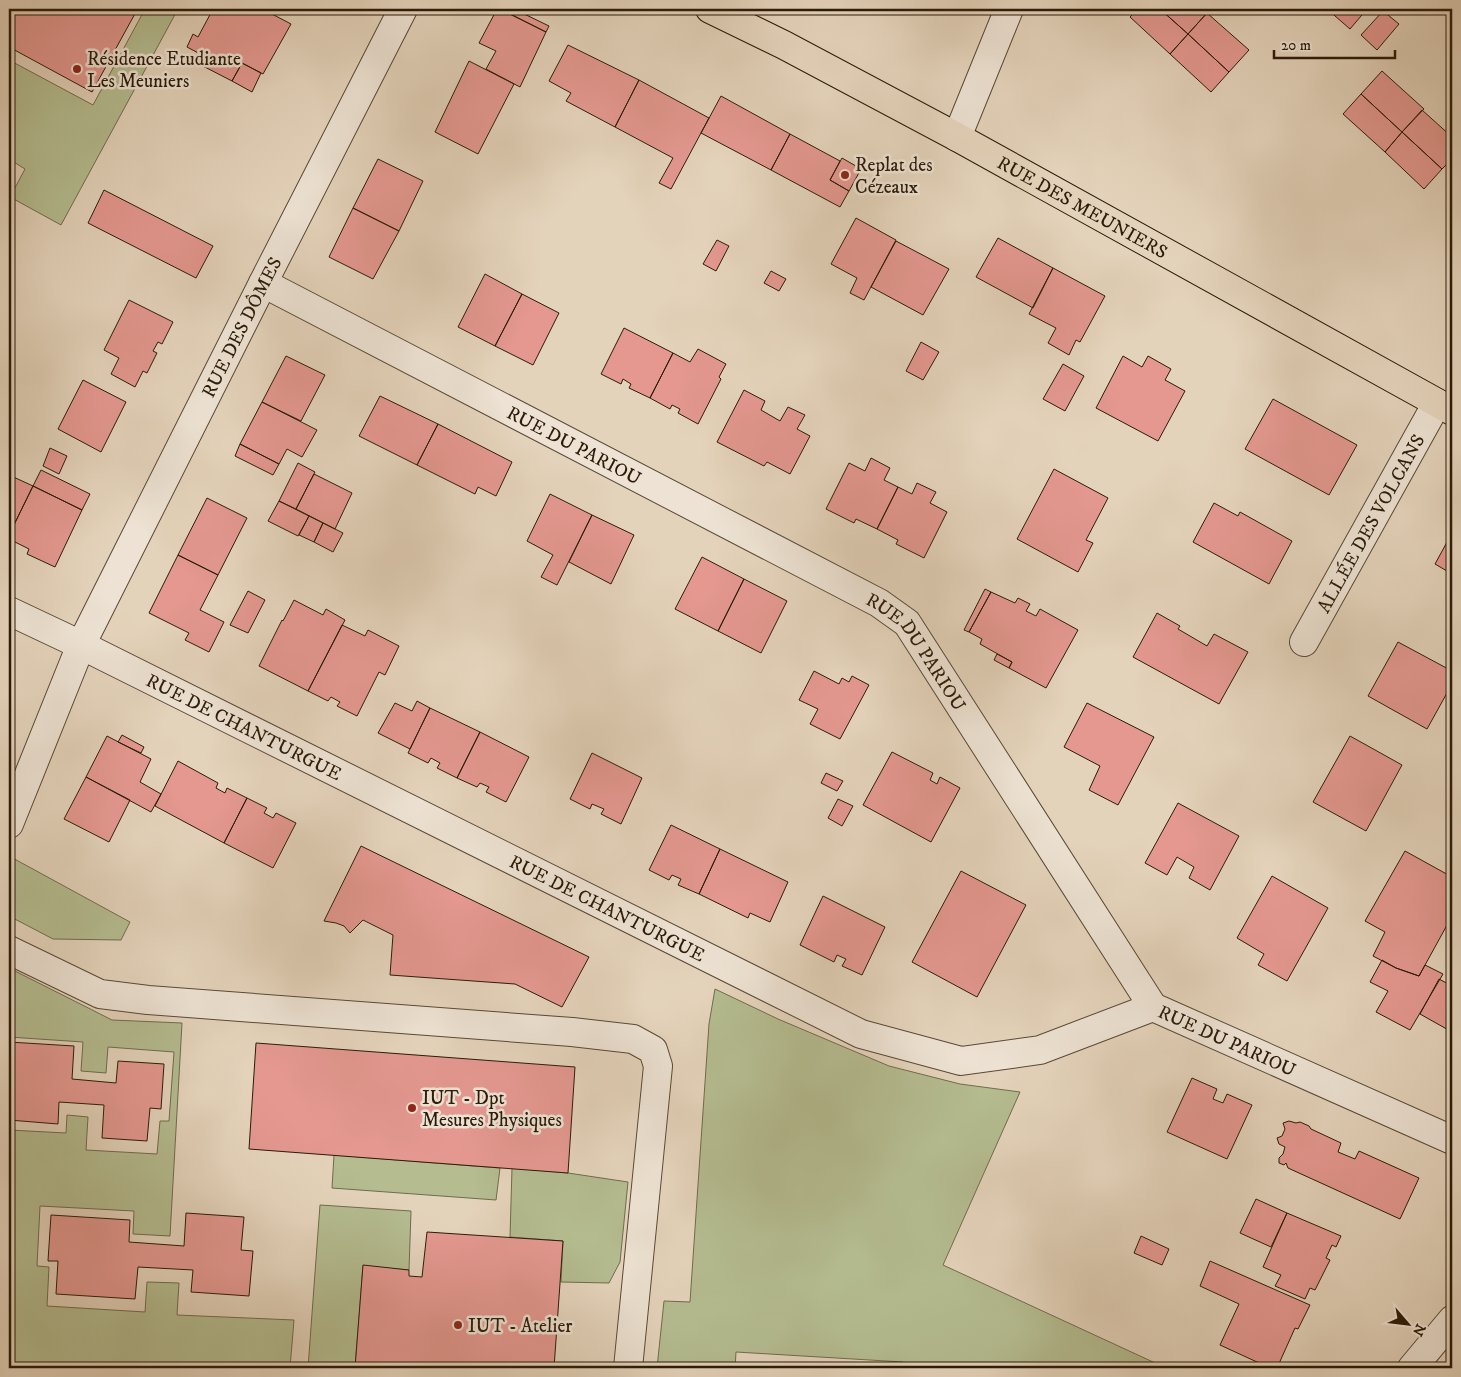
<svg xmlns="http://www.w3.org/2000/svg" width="1461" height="1377" font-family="'IM FELL DW Pica',serif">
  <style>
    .green { fill: #b4bc90; stroke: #706c4c }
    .building { fill: #e49890; stroke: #2b1b09 }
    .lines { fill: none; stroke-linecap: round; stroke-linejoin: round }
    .minor-casing { stroke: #594936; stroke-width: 30 }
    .major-casing { stroke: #2b1b09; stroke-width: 30 }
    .minor { stroke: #ede2d3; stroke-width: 28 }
    .major { stroke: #e4d3bb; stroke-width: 28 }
    .poi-dot { fill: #8f2418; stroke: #ede2d3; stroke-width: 2 }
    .labels { text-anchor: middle; stroke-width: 5; stroke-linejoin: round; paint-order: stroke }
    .poi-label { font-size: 19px; fill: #2b1b09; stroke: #ede2d3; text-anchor: start }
    .street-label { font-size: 19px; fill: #2b1b09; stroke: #ede2d3 }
  </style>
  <rect width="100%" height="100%" fill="#e4d3bb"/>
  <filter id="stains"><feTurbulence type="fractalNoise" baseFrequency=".004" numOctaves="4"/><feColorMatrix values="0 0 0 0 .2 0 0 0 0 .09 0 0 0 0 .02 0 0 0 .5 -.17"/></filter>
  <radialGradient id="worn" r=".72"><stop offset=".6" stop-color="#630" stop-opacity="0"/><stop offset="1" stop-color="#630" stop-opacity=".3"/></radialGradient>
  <!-- green -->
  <path class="green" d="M 145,9 L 178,9 L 61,225 L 10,197 L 25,169 L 9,159 L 9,60 L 93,105 Z
    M 9,856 L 130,922 L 121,940 L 53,939 L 9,916 Z
    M 9,968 L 112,1020 L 182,1023 L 170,1236 L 133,1234 L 134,1211 L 40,1206 L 37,1266 L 49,1267 L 47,1306 L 145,1312 L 147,1282 L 179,1283 L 177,1315 L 294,1320 L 290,1368 L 9,1368 L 9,1130 L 66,1133 L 67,1115 L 88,1117 L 86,1150 L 157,1154 L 160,1121 L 169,1121 L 174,1052 L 108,1047 L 106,1073 L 81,1071 L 83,1042 L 9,1037 Z
    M 715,989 L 778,1019 L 889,1066 L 960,1084 L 1020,1092 L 943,1265 L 1166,1368 L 903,1368 L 903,1362 L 736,1352 L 735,1368 L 657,1368 L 664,1301 L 690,1302 L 709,1024 Z
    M 334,1155 L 500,1168 L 496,1200 L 332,1188 Z
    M 512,1168 L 568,1173 L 628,1182 L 620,1262 L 609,1283 L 561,1282 L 563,1241 L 510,1237 Z
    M 320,1205 L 411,1211 L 409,1270 L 363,1266 L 355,1368 L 308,1368 Z"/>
  <!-- building -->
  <path class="building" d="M 9,9 L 135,9 L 137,10 L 92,92 L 9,47 Z
    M 213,9 L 270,9 L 272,14 L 291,24 L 263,74 L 242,63 L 232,81 L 197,63 L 202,55 L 187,47 L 193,34 L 198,37 Z
    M 497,9 L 500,9 L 546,32 L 520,87 L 486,69 L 496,51 L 479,43 Z
    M 500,9 L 514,9 L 549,26 L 546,32 Z
    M 1138,9 L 1160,9 L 1188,34 L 1170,54 L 1130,17 Z
    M 1160,9 L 1203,9 L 1207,13 L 1188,34 Z
    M 1327,9 L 1367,9 L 1350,29 Z
    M 1383,11 L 1399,24 L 1377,50 L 1361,35 Z
    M 1207,13 L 1249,50 L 1229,72 L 1188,34 Z
    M 1188,34 L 1229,72 L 1211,92 L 1170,54 Z
    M 568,45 L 639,80 L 615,127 L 566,101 L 571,93 L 549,81 Z
    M 469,61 L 514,84 L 478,154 L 435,132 Z
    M 242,63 L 261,73 L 252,92 L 232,81 Z
    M 1382,71 L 1424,109 L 1402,132 L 1361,94 Z
    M 639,80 L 709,118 L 671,189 L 659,183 L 673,158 L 615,127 Z
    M 1361,94 L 1402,132 L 1385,152 L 1343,114 Z
    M 721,96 L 790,134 L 771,170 L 701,133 Z
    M 1422,110 L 1452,137 L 1452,159 L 1442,169 L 1402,132 Z
    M 1402,132 L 1442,169 L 1424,189 L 1385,152 Z
    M 790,134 L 840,161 L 830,180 L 849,191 L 840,207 L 771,170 Z
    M 842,158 L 861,169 L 849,191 L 830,180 Z
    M 378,159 L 423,181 L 399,231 L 353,208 Z
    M 104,190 L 213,246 L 196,278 L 88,223 Z
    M 353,208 L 399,231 L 373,279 L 329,257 Z
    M 856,218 L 896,240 L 864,300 L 850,293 L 857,278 L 831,264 Z
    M 998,238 L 1053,268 L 1033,308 L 976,277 Z
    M 717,240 L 729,246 L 716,271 L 703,264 Z
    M 896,241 L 949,269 L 923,315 L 871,287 Z
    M 1053,268 L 1105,296 L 1080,342 L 1076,340 L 1069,355 L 1048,343 L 1056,328 L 1029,314 Z
    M 771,271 L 786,279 L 779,291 L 764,283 Z
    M 485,274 L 522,294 L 495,346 L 458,327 Z
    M 522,294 L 559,313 L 533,365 L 495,346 Z
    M 129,300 L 173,322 L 162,344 L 158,342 L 153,351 L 157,353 L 147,373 L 143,371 L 135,387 L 111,374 L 119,358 L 104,350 Z
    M 624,328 L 673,353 L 650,398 L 629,388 L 631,384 L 623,379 L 621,384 L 601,374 Z
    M 921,342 L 939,352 L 923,380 L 906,371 Z
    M 698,349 L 726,364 L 719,377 L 721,379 L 698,424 L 678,413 L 680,409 L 672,405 L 670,409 L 650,398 L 673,353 L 690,362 Z
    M 286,356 L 325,375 L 301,421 L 262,402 Z
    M 1123,356 L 1142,367 L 1148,356 L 1171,369 L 1165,380 L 1185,391 L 1158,441 L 1096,408 Z
    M 1063,364 L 1084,376 L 1065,411 L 1043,399 Z
    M 83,380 L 126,402 L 101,452 L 58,429 Z
    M 744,390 L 765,401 L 761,410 L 780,421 L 788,407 L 805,415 L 797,429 L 810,436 L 790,474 L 767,462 L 764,466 L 717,442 Z
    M 380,396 L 438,424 L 417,465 L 359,436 Z
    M 1273,399 L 1357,445 L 1329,495 L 1245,449 Z
    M 262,402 L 317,430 L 302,457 L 287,449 L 279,464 L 240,444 Z
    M 438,424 L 512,462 L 496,496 L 478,487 L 475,494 L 417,465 Z
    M 240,444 L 279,464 L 273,475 L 235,456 Z
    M 50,448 L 67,456 L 59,474 L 43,466 Z
    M 871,458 L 890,468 L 884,480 L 898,487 L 877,529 L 856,519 L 854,523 L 826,509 L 849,463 L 865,471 Z
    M 298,463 L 315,472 L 296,509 L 279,501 Z
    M 1054,469 L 1108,498 L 1086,540 L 1093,543 L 1078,572 L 1017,539 Z
    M 41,470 L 90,494 L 82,510 L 33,486 Z
    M 314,474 L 352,493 L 335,529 L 296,509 Z
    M 9,475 L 33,486 L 9,535 Z
    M 917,483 L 936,492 L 930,503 L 947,512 L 924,558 L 896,544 L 898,540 L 877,529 L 898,487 L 912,494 Z
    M 33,486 L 82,510 L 55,567 L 27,554 L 29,549 L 9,539 L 9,535 Z
    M 550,494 L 592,515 L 557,585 L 541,577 L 553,555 L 527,541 Z
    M 207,498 L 247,518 L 218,575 L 178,555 Z
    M 279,501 L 309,516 L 298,536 L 268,521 Z
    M 1214,503 L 1238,516 L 1240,512 L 1292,541 L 1269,584 L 1193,542 Z
    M 592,515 L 634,535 L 611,584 L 569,562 Z
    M 309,516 L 323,523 L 314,542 L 299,535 Z
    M 323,523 L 343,533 L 333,552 L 314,542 Z
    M 1452,533 L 1452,574 L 1435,564 Z
    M 178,555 L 218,575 L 200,610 L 224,622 L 209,652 L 185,640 L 189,633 L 149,613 Z
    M 702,557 L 744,579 L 718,631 L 675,609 Z
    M 744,579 L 787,601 L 761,653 L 718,631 Z
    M 985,589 L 991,592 L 969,632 L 964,630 Z
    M 248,591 L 265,600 L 248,633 L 230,625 Z
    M 991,592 L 1015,603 L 1018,598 L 1030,604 L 1026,611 L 1036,616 L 1040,609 L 1078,630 L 1046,688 L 1009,668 L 1012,662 L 980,644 L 982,639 L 969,632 Z
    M 294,600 L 323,615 L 326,609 L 345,620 L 308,691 L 259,666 L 282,620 L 283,621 Z
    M 1157,613 L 1180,626 L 1178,629 L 1207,646 L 1214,634 L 1248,652 L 1219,704 L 1133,657 Z
    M 342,625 L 365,636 L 368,630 L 399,646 L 385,675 L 379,672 L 357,716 L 337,706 L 340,702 L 331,697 L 328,701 L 308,691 Z
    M 1398,642 L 1452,671 L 1452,684 L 1427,729 L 1368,696 Z
    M 997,654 L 1012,662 L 1009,668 L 994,660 Z
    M 814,671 L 839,684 L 842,678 L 849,682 L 852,676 L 869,685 L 840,739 L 810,724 L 818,709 L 799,700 Z
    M 417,701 L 430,708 L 410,749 L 378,733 L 395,703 L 412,711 Z
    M 1087,703 L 1154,737 L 1118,805 L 1089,790 L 1100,766 L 1064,747 Z
    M 430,708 L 480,732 L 457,778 L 437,768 L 440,763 L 431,758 L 428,763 L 408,753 Z
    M 480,732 L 529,757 L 506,802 L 486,792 L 489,787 L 480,783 L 477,787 L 457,778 Z
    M 122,735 L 144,747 L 141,753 L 118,742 Z
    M 107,736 L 151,759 L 140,782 L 161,794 L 151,812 L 86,777 Z
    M 1350,736 L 1402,765 L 1366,831 L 1313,802 Z
    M 892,752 L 933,773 L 930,780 L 937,784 L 940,777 L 960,788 L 931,842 L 863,805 Z
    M 592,753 L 642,778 L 621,824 L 601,814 L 604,809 L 592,804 L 590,809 L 570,799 Z
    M 178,761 L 218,783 L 216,788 L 225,793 L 227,788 L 247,798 L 224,843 L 155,806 Z
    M 826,773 L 843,781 L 837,791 L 821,783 Z
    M 86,777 L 130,800 L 109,842 L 64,819 Z
    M 247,798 L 267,808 L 264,813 L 273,818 L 276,813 L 296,823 L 273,868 L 224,843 Z
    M 838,799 L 853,806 L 842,826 L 828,818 Z
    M 1178,803 L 1239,836 L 1210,890 L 1189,878 L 1194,867 L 1177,857 L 1167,875 L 1145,863 Z
    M 671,825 L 720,849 L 699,894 L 678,885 L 681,879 L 672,875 L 669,880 L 649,870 Z
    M 361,846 L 589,957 L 562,1007 L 515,984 L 390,975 L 393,935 L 363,920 L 350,933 L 344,926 L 336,923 L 324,921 Z
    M 720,849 L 788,882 L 770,922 L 750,913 L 748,918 L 699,894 Z
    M 1405,851 L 1452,877 L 1452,916 L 1419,976 L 1396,968 L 1373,956 L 1385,932 L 1365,921 Z
    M 961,871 L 1026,905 L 977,997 L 912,962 Z
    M 1272,876 L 1328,908 L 1287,981 L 1258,965 L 1264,954 L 1237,938 Z
    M 823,896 L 885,927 L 862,975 L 842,966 L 846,959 L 837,955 L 834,962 L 800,945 Z
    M 1382,960 L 1396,968 L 1419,976 L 1425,965 L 1443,974 L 1410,1030 L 1376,1012 L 1388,991 L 1370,982 Z
    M 1439,979 L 1452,986 L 1452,1032 L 1420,1014 Z
    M 9,1042 L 74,1046 L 72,1079 L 116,1083 L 118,1061 L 164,1064 L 161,1109 L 150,1108 L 147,1141 L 102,1138 L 104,1105 L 59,1102 L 58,1124 L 9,1120 Z
    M 256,1043 L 575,1067 L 568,1173 L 249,1149 Z
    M 1192,1078 L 1217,1089 L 1213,1099 L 1223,1103 L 1227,1094 L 1252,1105 L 1227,1159 L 1167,1132 Z
    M 1289,1121 L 1296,1123 L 1300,1122 L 1309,1126 L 1311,1129 L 1341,1143 L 1338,1152 L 1355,1159 L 1359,1151 L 1419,1178 L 1400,1219 L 1288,1168 L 1286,1163 L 1284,1165 L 1279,1163 L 1279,1158 L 1283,1154 L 1285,1147 L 1279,1144 L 1277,1138 L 1282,1136 L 1285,1129 L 1283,1123 Z
    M 1256,1199 L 1287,1213 L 1271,1247 L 1240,1233 Z
    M 186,1213 L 244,1217 L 241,1250 L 253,1251 L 249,1296 L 191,1292 L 193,1270 L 138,1267 L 135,1299 L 56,1294 L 58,1261 L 48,1261 L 51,1215 L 130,1220 L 129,1242 L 184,1246 Z
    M 1287,1213 L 1341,1236 L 1336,1247 L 1332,1245 L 1326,1258 L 1330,1260 L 1315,1290 L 1310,1288 L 1305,1299 L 1275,1286 L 1281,1275 L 1263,1267 Z
    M 427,1232 L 563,1241 L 554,1368 L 355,1368 L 363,1265 L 409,1270 L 409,1276 L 422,1277 Z
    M 1141,1236 L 1169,1249 L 1162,1265 L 1134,1253 Z
    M 1210,1261 L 1310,1305 L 1298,1329 L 1295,1328 L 1277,1368 L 1270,1368 L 1220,1345 L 1239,1304 L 1200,1286 Z"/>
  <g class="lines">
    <defs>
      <g id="minor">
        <path d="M 957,137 L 1009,9"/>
        <path id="s1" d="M 263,283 L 879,603 L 907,623 L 1153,1007 L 1452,1140"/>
        <path id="s2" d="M 9,611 L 81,645 L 861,1034 L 961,1061 L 1040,1050 L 1153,1007"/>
        <path id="s3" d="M 1304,642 L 1437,403"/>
        <path id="s4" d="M 9,824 L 81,645 L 263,283 L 403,9"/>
        <path d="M 9,950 L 100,994 L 148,1000 L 572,1032 L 633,1039 L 653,1050 L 658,1066 L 628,1368"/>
        <path d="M 1412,1368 L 1452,1320"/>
      </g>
      <g id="major">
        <path id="s5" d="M 710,9 L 784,45 L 957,137 L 1452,411"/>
      </g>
    </defs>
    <!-- minor casing -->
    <use href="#minor" class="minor-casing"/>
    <!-- major casing -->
    <use href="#major" class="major-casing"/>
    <!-- minor -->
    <use href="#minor" class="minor"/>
    <!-- major -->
    <use href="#major" class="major"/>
  </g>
  <!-- markers -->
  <g class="poi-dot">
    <circle cx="77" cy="69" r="5"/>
    <circle cx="845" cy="175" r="5"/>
    <circle cx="412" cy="1108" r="5"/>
    <circle cx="458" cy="1325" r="5"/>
  </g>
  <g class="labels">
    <!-- poi labels -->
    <g class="poi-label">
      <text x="87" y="65">Résidence Etudiante<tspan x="87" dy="22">Les Meuniers</tspan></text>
      <text x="855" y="171">Replat des<tspan x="855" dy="22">Cézeaux</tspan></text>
      <text x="422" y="1104">IUT - Dpt<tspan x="422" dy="22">Mesures Physiques</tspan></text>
      <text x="468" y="1332">IUT - Atelier</text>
    </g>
    <!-- street labels -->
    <g class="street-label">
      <text dy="7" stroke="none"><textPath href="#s5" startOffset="422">RUE DES MEUNIERS</textPath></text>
      <text dy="7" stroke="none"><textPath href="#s4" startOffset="549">RUE DES DÔMES</textPath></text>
      <text dy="7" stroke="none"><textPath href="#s1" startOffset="351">RUE DU PARIOU</textPath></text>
      <text dy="7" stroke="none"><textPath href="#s3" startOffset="136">ALLÉE DES VOLCANS</textPath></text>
      <text dy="7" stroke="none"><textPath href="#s1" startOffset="756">RUE DU PARIOU</textPath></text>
      <text dy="7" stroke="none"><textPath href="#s2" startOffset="262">RUE DE CHANTURGUE</textPath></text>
      <text dy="7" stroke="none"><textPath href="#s2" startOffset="668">RUE DE CHANTURGUE</textPath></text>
      <text dy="7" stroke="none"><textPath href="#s1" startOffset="1266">RUE DU PARIOU</textPath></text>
    </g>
  </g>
  <!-- margin -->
  <rect width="1461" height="1377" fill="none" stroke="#e4d3bb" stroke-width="30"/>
  <rect x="10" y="10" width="1441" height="1357" fill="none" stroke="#2b1b09" stroke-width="2.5"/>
  <rect x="15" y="15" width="1431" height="1347" fill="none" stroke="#2b1b09"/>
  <!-- north arrow -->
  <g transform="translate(1408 1324) rotate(118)" stroke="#ede2d3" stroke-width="4" paint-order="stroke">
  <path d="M0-4L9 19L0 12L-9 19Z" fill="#2b1b09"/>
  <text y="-8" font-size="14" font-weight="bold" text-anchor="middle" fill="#2b1b09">N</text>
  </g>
  <!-- scale -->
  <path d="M1274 50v8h121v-8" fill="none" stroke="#2b1b09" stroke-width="2.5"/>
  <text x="1281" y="50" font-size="15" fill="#2b1b09" stroke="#ede2d3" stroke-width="4" paint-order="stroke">20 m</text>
  <rect width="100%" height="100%" filter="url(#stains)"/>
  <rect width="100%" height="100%" fill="url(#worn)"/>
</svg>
